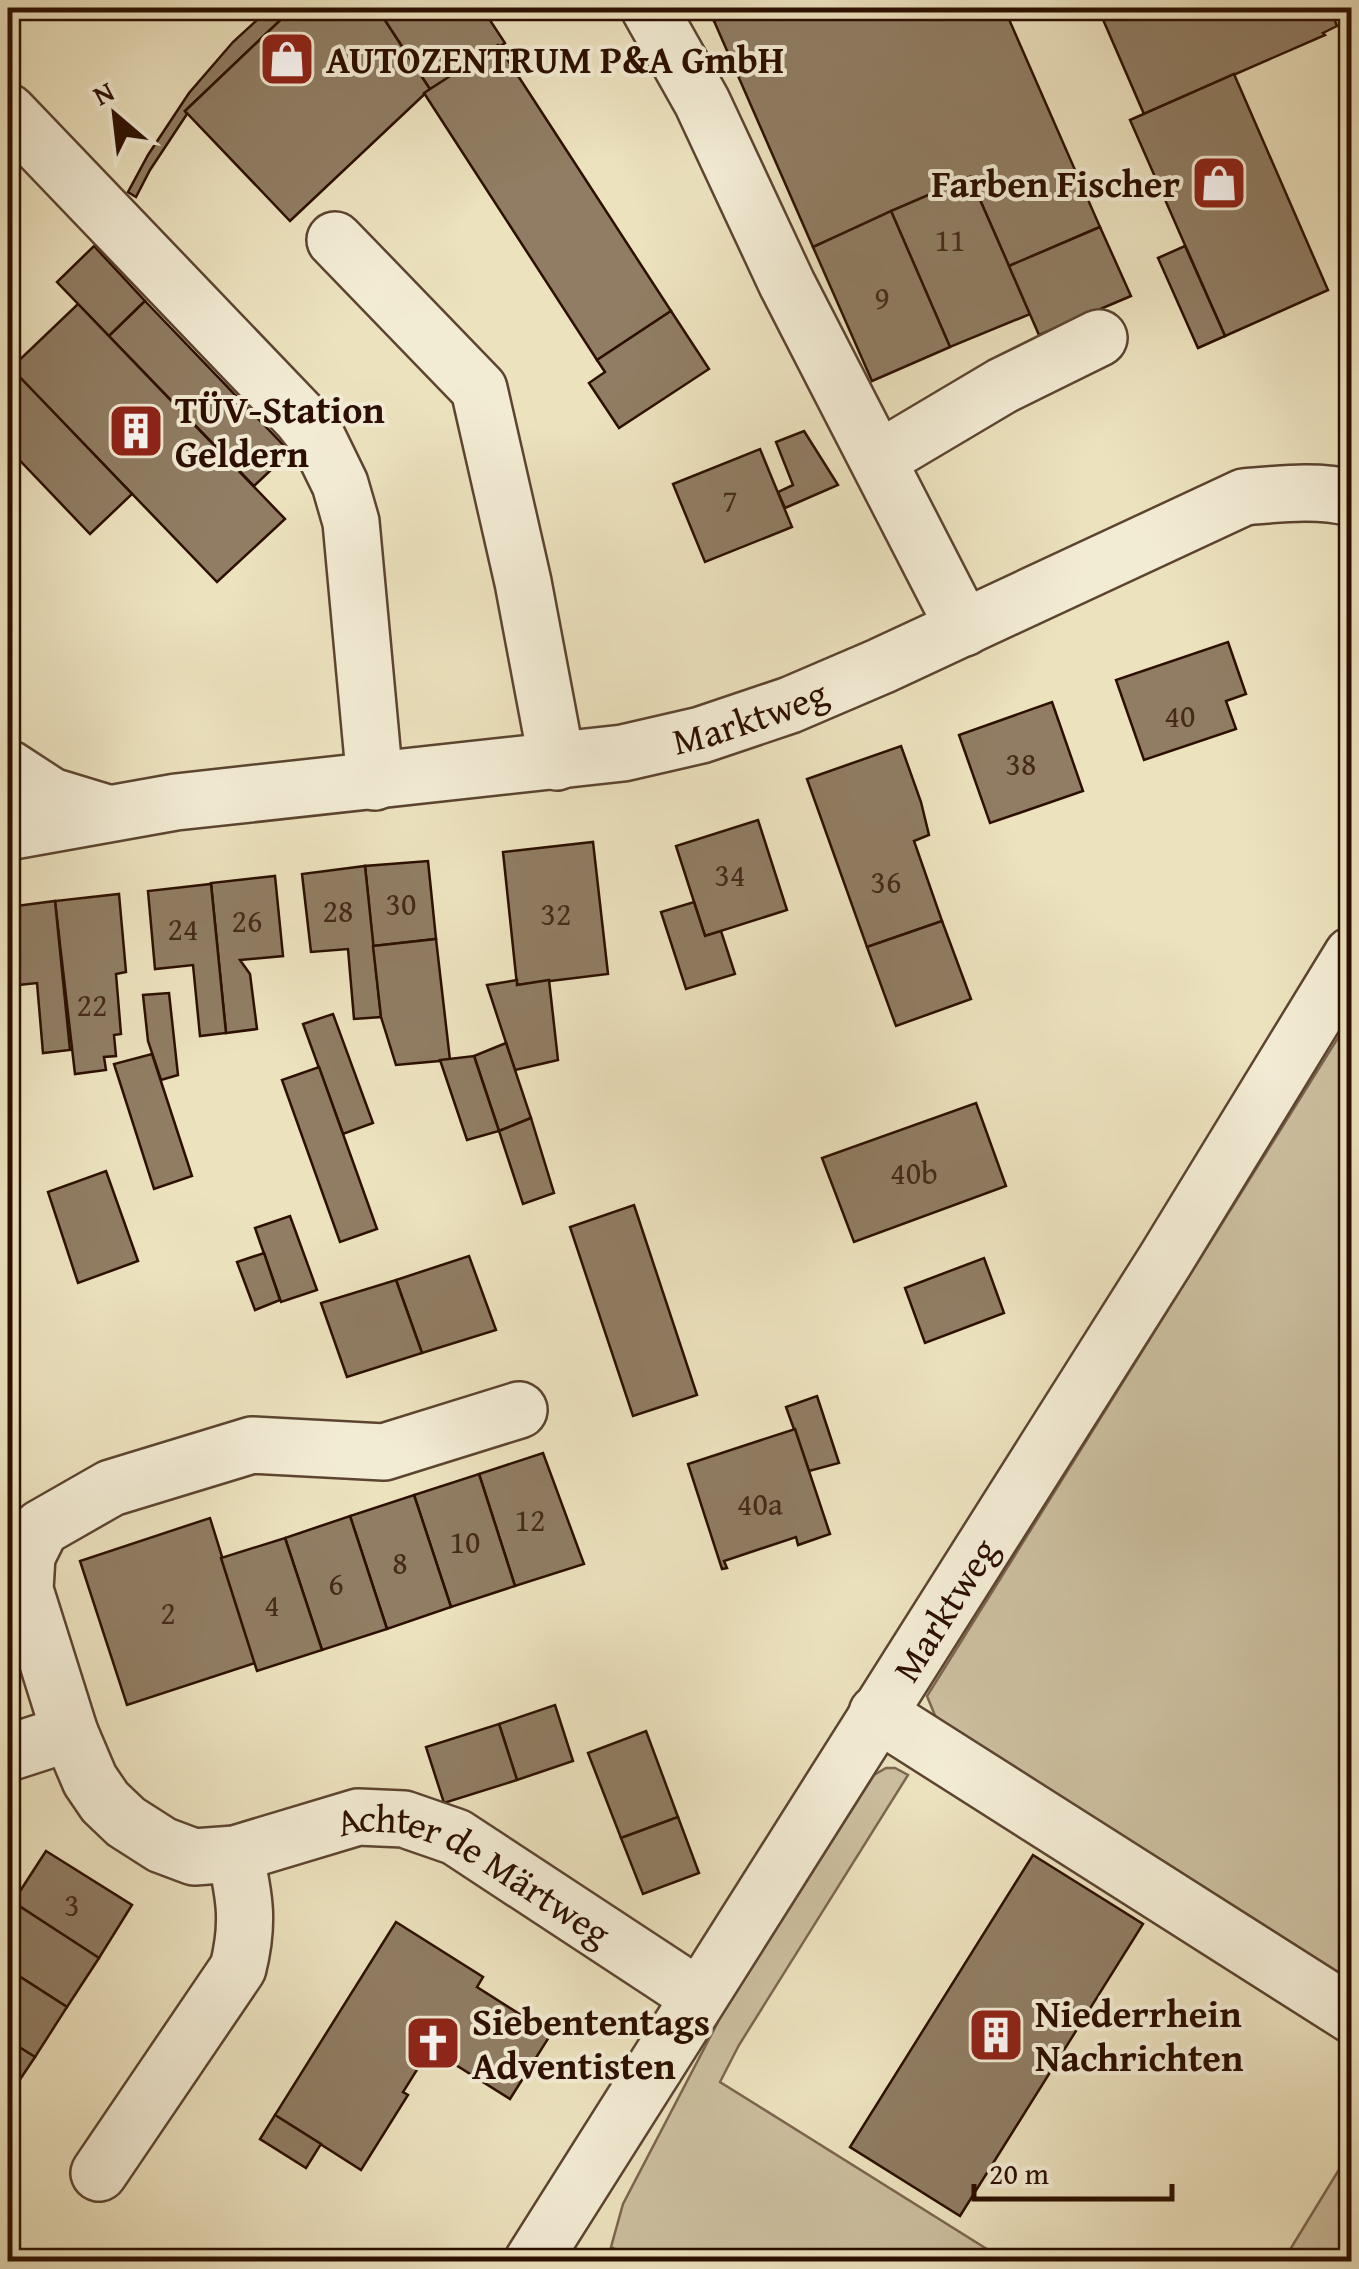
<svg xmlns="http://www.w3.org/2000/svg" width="1359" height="2269" font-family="'Gentium Book Plus',serif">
  <rect width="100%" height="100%" fill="#ece2be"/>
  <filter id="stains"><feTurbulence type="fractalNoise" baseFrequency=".002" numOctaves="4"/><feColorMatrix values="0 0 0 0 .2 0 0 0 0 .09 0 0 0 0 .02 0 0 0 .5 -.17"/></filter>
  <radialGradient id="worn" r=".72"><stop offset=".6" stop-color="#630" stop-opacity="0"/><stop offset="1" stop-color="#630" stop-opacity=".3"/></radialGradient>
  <!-- green -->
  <g fill="#cbbe9e" stroke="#7c664f" stroke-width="2.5">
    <polygon points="1351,1017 1351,1980 936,1718 927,1696"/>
    <polygon points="886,1768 895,1768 908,1775 739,2045 720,2082 1006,2261 641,2262 611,2247 623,2204 720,2018 874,1775"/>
    <polygon points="1351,2150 1351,2261 1283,2261"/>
  </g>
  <!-- building -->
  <g fill="#907d63" stroke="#2c0f00" stroke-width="2.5">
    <polygon points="270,8 293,8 185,111 187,114 150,170 136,197 128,192 148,155 189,93 233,42"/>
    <polygon points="293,8 377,8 430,89 290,221 185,111"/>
    <polygon points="377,8 482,8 505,43 430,89"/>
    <polygon points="708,8 744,8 714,21"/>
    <polygon points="744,8 1004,8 1100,227 1009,266 970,177 813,247 714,21"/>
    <polygon points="1098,8 1330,8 1337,26 1323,33 1325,35 1144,114"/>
    <polygon points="498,45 671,311 597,360 424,93"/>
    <polygon points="1234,74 1328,290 1225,336 1130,120"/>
    <polygon points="970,177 1030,314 950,347 891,211"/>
    <polygon points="891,211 950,347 872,381 813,247"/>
    <polygon points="1100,227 1131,296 1039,335 1009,266"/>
    <polygon points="94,246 145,301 109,336 57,282"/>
    <polygon points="1185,246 1225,336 1198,348 1158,258"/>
    <polygon points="145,301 290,452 254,486 109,336"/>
    <polygon points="78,304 285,519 217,582 11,368"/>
    <polygon points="671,311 709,369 619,428 589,383 605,372 597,360"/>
    <polygon points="11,368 132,494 90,534 8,448 8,372"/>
    <polygon points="804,431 838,485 785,508 778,492 793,485 776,442"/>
    <polygon points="760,449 792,527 705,562 673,484"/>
    <polygon points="1228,642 1246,694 1226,701 1236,729 1144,760 1116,680"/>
    <polygon points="1052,702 1083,791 990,823 959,735"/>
    <polygon points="901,746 921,802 929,835 914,841 942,921 867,947 807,779"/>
    <polygon points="758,820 787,910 705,936 676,846"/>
    <polygon points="593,842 608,974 517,985 503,852"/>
    <polygon points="428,861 436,939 373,946 365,866"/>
    <polygon points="365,866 381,1017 354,1019 348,949 311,952 302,874"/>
    <polygon points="275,876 283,956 240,960 250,974 257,1029 226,1033 211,883"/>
    <polygon points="211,884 226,1033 200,1036 193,965 155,969 148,891"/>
    <polygon points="119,894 126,972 116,974 121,1034 114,1035 116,1056 104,1057 106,1070 75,1074 55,901"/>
    <polygon points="55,901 70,1050 43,1053 37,983 8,986 8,907"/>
    <polygon points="694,902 705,936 721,931 735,974 686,989 661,912"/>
    <polygon points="942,921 971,999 896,1026 867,947"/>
    <polygon points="436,939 450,1060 396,1065 381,1017 373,946"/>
    <polygon points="517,980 517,985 549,980 558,1060 515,1070 487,985"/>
    <polygon points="169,993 178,1075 161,1080 148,1041 143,995"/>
    <polygon points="333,1014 373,1123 343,1134 303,1024"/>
    <polygon points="506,1043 531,1118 499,1131 474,1056"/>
    <polygon points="152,1054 192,1176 154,1189 114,1064"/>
    <polygon points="474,1056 499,1131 467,1140 440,1060"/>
    <polygon points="319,1067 377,1229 340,1242 282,1080"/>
    <polygon points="976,1103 1006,1186 854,1242 822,1158"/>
    <polygon points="531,1118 554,1193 523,1204 499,1131"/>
    <polygon points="106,1171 138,1261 78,1283 48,1192"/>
    <polygon points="634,1205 697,1395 633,1416 570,1227"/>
    <polygon points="290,1216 317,1290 281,1302 255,1228"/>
    <polygon points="264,1253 280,1300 255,1310 237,1262"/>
    <polygon points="469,1256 496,1330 422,1353 396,1280"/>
    <polygon points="984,1258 1004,1313 925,1343 905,1288"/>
    <polygon points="396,1280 422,1353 347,1377 321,1303"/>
    <polygon points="817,1396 839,1463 809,1471 786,1407"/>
    <polygon points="795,1429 830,1534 798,1545 796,1537 724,1561 727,1568 722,1569 688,1464"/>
    <polygon points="543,1453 584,1564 515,1586 479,1474"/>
    <polygon points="479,1474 515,1586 451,1607 414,1495"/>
    <polygon points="414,1495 451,1607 387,1629 350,1516"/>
    <polygon points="350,1516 387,1629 322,1650 285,1538"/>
    <polygon points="210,1518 255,1663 127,1705 80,1561"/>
    <polygon points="285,1538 322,1650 257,1671 221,1558"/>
    <polygon points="555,1705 573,1761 517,1780 499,1724"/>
    <polygon points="499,1724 517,1780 444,1803 426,1747"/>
    <polygon points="646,1731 678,1817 621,1838 588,1753"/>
    <polygon points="678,1817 699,1873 643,1894 621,1838"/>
    <polygon points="46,1851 132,1905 99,1958 13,1902"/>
    <polygon points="1033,1855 1143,1924 960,2216 850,2147"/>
    <polygon points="13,1902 99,1958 67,2007 8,1969 8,1910"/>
    <polygon points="396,1922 483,1977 477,1987 551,2034 510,2099 435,2052 428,2062 423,2060 403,2092 408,2095 361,2170 275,2115"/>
    <polygon points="8,1969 67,2007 35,2057 8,2040"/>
    <polygon points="8,2040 35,2057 17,2084 8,2077"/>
    <polygon points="8,2077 17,2084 8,2099"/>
    <polygon points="275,2115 321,2144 306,2168 260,2139"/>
  </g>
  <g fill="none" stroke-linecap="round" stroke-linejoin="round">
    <!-- minor casing -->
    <g stroke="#5c4430" stroke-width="60">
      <g id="minor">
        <polyline points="649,8 702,102 787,284 964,628"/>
        <polyline points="8,112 301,418 319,441 340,484 351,522 375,782"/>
        <polyline points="335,240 479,389 523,582 557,762"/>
        <polyline points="879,459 1002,386 1099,338"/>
        <polyline points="8,768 51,796 107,813"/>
        <path id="s1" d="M8,832L176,802L623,753L701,735L790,705L881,666L1244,497C1279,494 1317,489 1352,498"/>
        <path id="s2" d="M519,1410L384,1452L252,1445L111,1488L41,1528L27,1556L25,1590L70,1733L90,1780L105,1802L126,1822L162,1845L194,1857L235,1854L358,1817L404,1819L456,1837L698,1996"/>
        <polyline points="877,1713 1352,2015"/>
        <polyline points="8,1753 70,1733"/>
        <path d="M99,2173L238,1968C249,1924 245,1898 235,1854"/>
        <path id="s3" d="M532,2262L1166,1259L1352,955"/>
      </g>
    </g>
    <!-- minor -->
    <use href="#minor" stroke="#f3ecd5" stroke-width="55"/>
  </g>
  <!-- icons -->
  <defs>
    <g id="shop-square" transform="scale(2.875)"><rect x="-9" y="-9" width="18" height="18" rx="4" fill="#8f2418" stroke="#f3ecd5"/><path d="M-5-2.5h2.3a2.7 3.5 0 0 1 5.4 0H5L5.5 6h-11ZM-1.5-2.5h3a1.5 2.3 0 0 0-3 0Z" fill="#fff"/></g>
    <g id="building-square" transform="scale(2.875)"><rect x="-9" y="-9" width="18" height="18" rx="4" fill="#8f2418" stroke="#f3ecd5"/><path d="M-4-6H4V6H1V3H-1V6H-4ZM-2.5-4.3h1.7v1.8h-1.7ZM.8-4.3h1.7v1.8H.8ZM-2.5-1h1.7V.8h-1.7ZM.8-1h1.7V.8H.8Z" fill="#fff"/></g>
    <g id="church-square" transform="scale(2.875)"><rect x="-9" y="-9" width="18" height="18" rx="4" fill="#8f2418" stroke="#f3ecd5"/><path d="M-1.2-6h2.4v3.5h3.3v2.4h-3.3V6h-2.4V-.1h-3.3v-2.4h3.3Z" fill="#fff"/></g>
  </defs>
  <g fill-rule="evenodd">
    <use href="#shop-square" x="287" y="59"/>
    <use href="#shop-square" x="1219" y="183"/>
    <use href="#building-square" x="136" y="431"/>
    <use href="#building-square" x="996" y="2035"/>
    <use href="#church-square" x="433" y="2043"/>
  </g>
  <g text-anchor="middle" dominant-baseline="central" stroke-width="8" stroke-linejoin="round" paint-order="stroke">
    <!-- number labels -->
    <g font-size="32" fill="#452a19">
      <text x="950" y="239">11</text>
      <text x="882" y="297">9</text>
      <text x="730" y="500">7</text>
      <text x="1180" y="715">40</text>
      <text x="1021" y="763">38</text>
      <text x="730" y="874">34</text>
      <text x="886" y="881">36</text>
      <text x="401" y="903">30</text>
      <text x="338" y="910">28</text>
      <text x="556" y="913">32</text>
      <text x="247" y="920">26</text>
      <text x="183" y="928">24</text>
      <text x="92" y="1004">22</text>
      <text x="914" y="1172">40b</text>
      <text x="760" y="1503">40a</text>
      <text x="530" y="1519">12</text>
      <text x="465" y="1541">10</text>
      <text x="400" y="1562">8</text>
      <text x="336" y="1583">6</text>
      <text x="272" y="1604">4</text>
      <text x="168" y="1612">2</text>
      <text x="72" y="1904">3</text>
    </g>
    <!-- poi labels -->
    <g font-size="38" font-weight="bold" fill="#2c0f00" stroke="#f3ecd5" text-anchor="start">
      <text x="326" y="59">AUTOZENTRUM P&amp;A GmbH</text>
      <text x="1180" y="183" text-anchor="end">Farben Fischer</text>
      <text x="175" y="409">TÜV-Station<tspan x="175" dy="44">Geldern</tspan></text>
      <text x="1035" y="2013">Niederrhein<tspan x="1035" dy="44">Nachrichten</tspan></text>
      <text x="472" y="2021">Siebententags<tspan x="472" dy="44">Adventisten</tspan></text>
    </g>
    <!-- street labels -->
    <g font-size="38" fill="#2c0f00" stroke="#f3ecd5">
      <text stroke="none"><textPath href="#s1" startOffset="752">Marktweg</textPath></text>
      <text stroke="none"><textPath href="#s3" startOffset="772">Marktweg</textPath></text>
      <text stroke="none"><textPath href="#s2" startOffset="1200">Achter de Märtweg</textPath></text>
    </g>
  </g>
  <!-- margin -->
  <rect width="1359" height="2269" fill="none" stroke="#ece2be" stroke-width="40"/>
  <rect x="10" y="10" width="1339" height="2249" fill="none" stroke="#2c0f00" stroke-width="5"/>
  <rect x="20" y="20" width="1319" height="2229" fill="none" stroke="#2c0f00" stroke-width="2.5"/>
  <!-- north arrow -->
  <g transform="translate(115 115) rotate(332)" stroke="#f3ecd5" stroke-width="8" paint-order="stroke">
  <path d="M0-8L18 38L0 25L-18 38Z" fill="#2c0f00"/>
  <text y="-15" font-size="28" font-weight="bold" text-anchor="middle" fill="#2c0f00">N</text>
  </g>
  <!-- scale -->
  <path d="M974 2184v15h198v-15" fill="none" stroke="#2c0f00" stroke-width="5"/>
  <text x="989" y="2184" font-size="30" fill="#2c0f00" stroke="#f3ecd5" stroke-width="8" paint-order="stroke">20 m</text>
  <rect width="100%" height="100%" filter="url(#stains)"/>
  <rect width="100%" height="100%" fill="url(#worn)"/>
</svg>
